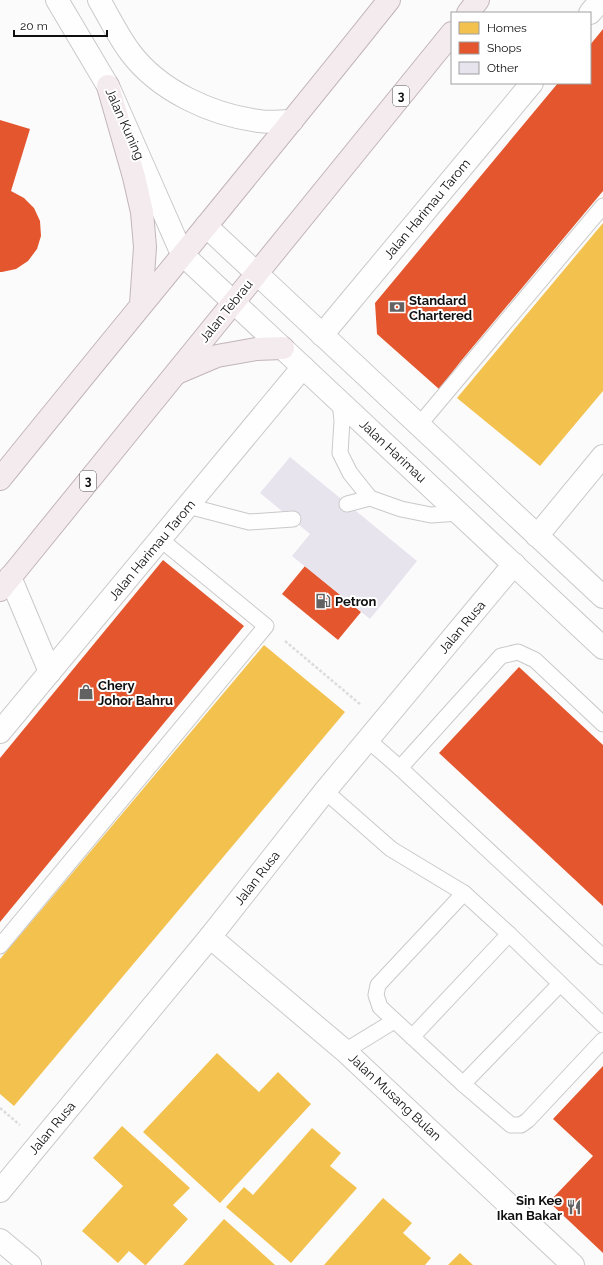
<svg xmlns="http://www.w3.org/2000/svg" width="603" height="1265" font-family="Raleway,sans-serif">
  <rect width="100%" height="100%" fill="#fcfbfc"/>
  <!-- homes -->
  <g fill="#f2c14e">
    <polygon points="603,223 603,391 540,466 457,398"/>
    <polygon points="264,645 345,712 14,1106 0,1094 0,959"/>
    <polygon points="217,1053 259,1092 278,1072 311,1104 220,1203 143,1132"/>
    <polygon points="122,1126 190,1188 173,1205 188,1219 146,1265 145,1265 129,1251 118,1263 82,1231 123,1186 93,1158"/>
    <polygon points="312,1128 341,1153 330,1166 357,1188 291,1263 226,1207 244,1187 253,1195"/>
    <polygon points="383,1198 412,1223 403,1233 431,1258 425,1265 324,1265"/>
    <polygon points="224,1219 275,1265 183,1265"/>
    <polygon points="460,1253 473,1265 448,1265"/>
  </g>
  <!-- shops -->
  <g fill="#e4572e">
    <polygon points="603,29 603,191 461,361 439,389 377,334 375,303 558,83 590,83 590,45"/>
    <polygon points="0,120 30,129 11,191 24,198 34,208 40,221 41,236 37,249 28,261 16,269 2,272 0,272"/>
    <polygon points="163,560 244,626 0,922 0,758"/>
    <polygon points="305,566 361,612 338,640 282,594"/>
    <polygon points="519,667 603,745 603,906 439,753"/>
    <polygon points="603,1066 603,1253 549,1202 593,1156 553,1119"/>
  </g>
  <!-- building -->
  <polygon fill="#e7e4ee" points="290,457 417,561 370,619 292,556 310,534 260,493"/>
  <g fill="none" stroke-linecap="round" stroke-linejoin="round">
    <!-- service casing -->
    <g stroke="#cac9ca" stroke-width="17">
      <g id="service">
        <polyline points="340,401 342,421 340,453 350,473 370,498 401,509 431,515 459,513"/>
        <polyline points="419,425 603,206"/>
        <polyline points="347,504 370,498"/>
        <polyline points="188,506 249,522 293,519"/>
        <polyline points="368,740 400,768 501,656 518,652 535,660 603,724"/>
        <polyline points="400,768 603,957"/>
        <polyline points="325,791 391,849 464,893 509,934 603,1025"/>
        <polyline points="464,893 378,985 376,995 380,1007 463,1084 511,1125 521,1125 528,1120 603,1040"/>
        <polyline points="0,946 266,626 160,539"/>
        <polyline points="412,1037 509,934"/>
        <polyline points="345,1051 394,1021"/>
        <polyline points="463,1084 560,984"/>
      </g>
    </g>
    <!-- minor casing -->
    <g stroke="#cac9ca" stroke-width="24">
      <g id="minor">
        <polyline points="590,13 601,0"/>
        <polyline points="322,335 532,83"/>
        <polyline points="537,536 603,456"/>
        <polyline points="10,577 50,672"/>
        <polyline points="0,732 303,367"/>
        <polyline points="210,937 345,1051 573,1265"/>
        <polyline points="0,1191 210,937 325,791 514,564"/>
        <polyline points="0,1240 30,1265"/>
      </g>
    </g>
    <!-- tertiary casing -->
    <g stroke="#cac9ca" stroke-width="24">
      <g id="tertiary">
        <polyline points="57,0 108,86 182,254 603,648"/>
        <path d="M99,0C109,17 118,36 130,52C159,91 212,115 259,121C270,123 281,121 292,121"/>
        <polyline points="206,226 603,597"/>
      </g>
    </g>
    <!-- trunk casing -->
    <g stroke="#c2b5b9" stroke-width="24">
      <g id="trunk">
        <polyline points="468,13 478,0"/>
        <polyline points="108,86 134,177 142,212 145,247 141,304"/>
        <polyline points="177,373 217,356 256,349 283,348"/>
        <path d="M0,479C129,319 261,161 389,0"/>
        <polyline points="0,590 452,33"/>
      </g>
    </g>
    <!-- path -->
    <g stroke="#dddcdd" stroke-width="2.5" stroke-dasharray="3 2" stroke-linecap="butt">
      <polyline points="285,641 361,705"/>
      <polyline points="0,1108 20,1125"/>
    </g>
    <!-- service -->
    <use href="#service" stroke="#fffeff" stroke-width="15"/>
    <!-- minor -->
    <use href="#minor" stroke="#fffeff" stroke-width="22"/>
    <!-- tertiary -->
    <use href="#tertiary" stroke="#fffeff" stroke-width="22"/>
    <!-- trunk -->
    <use href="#trunk" stroke="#f4ebee" stroke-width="22"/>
  </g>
  <!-- icons -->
  <defs>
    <g id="bank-bare" transform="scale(1.2)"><path d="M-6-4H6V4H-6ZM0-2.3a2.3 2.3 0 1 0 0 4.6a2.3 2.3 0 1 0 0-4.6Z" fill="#636263" stroke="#fff" stroke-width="2.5" paint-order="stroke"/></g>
    <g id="fuel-bare" transform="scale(1.2)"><path d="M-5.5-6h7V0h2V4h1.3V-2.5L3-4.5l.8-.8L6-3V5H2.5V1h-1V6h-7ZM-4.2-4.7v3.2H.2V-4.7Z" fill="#636263" stroke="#fff" stroke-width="2.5" paint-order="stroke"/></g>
    <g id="shop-bare" transform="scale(1.2)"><path d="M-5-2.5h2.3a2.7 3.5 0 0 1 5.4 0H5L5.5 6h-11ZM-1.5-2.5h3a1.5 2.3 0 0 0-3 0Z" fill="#636263" stroke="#fff" stroke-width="2.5" paint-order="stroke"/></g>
    <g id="restaurant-bare" transform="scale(1.2)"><path d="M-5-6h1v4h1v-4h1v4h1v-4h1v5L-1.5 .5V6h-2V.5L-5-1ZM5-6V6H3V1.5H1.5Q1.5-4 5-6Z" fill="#636263" stroke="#fff" stroke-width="2.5" paint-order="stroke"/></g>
  </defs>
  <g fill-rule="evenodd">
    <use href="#bank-bare" x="397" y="307"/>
    <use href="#fuel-bare" x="323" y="601"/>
    <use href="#shop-bare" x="86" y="692"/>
    <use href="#restaurant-bare" x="574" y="1207"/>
  </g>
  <g text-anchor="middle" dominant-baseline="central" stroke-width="4" stroke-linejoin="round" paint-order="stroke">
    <!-- shield labels -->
    <g fill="#fff" stroke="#585758" stroke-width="1">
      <rect x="393" y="86" width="16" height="20" rx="3"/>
      <rect x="80" y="471" width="16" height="20" rx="3"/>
    </g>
    <g font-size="12" font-weight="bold" fill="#100f10">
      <text x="401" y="96">3</text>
      <text x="88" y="481">3</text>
    </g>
    <!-- street labels -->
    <g font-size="13" fill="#100f10" stroke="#fff">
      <text transform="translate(125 124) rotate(66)">Jalan Kuning</text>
      <text transform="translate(427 209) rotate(-50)">Jalan Harimau Tarom</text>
      <text transform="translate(226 311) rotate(-51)">Jalan Tebrau</text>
      <text transform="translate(393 451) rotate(43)">Jalan Harimau</text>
      <text transform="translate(152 550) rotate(-50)">Jalan Harimau Tarom</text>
      <text transform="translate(462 627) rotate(-50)">Jalan Rusa</text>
      <text transform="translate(257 878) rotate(-52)">Jalan Rusa</text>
      <text transform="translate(395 1097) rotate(43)">Jalan Musang Bulan</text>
      <text transform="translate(52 1128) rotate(-50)">Jalan Rusa</text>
    </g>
    <!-- poi labels -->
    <g font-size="13" font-weight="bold" fill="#100f10" stroke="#fff" text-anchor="start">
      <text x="409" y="300">Standard<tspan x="409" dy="15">Chartered</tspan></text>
      <text x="335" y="601">Petron</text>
      <text x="98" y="685">Chery<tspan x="98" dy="15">Johor Bahru</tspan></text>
      <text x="562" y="1200" text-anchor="end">Sin Kee<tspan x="562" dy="15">Ikan Bakar</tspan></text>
    </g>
  </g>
  <!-- legend -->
  <rect x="451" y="12" width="140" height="72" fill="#ffffff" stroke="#9f9f9f"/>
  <rect x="459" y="22" width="20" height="12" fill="#f2c14e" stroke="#9f9f9f"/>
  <text x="487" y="32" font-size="12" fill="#100f10">Homes</text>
  <rect x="459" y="42" width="20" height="12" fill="#e4572e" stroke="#9f9f9f"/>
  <text x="487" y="52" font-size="12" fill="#100f10">Shops</text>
  <rect x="459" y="62" width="20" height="12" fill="#e7e4ee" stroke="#9f9f9f"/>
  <text x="487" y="72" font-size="12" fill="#100f10">Other</text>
  <!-- scale -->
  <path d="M14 30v6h93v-6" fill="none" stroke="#100f10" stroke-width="2"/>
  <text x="20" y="30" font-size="12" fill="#100f10" stroke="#ffffff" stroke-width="3" paint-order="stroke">20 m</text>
</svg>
